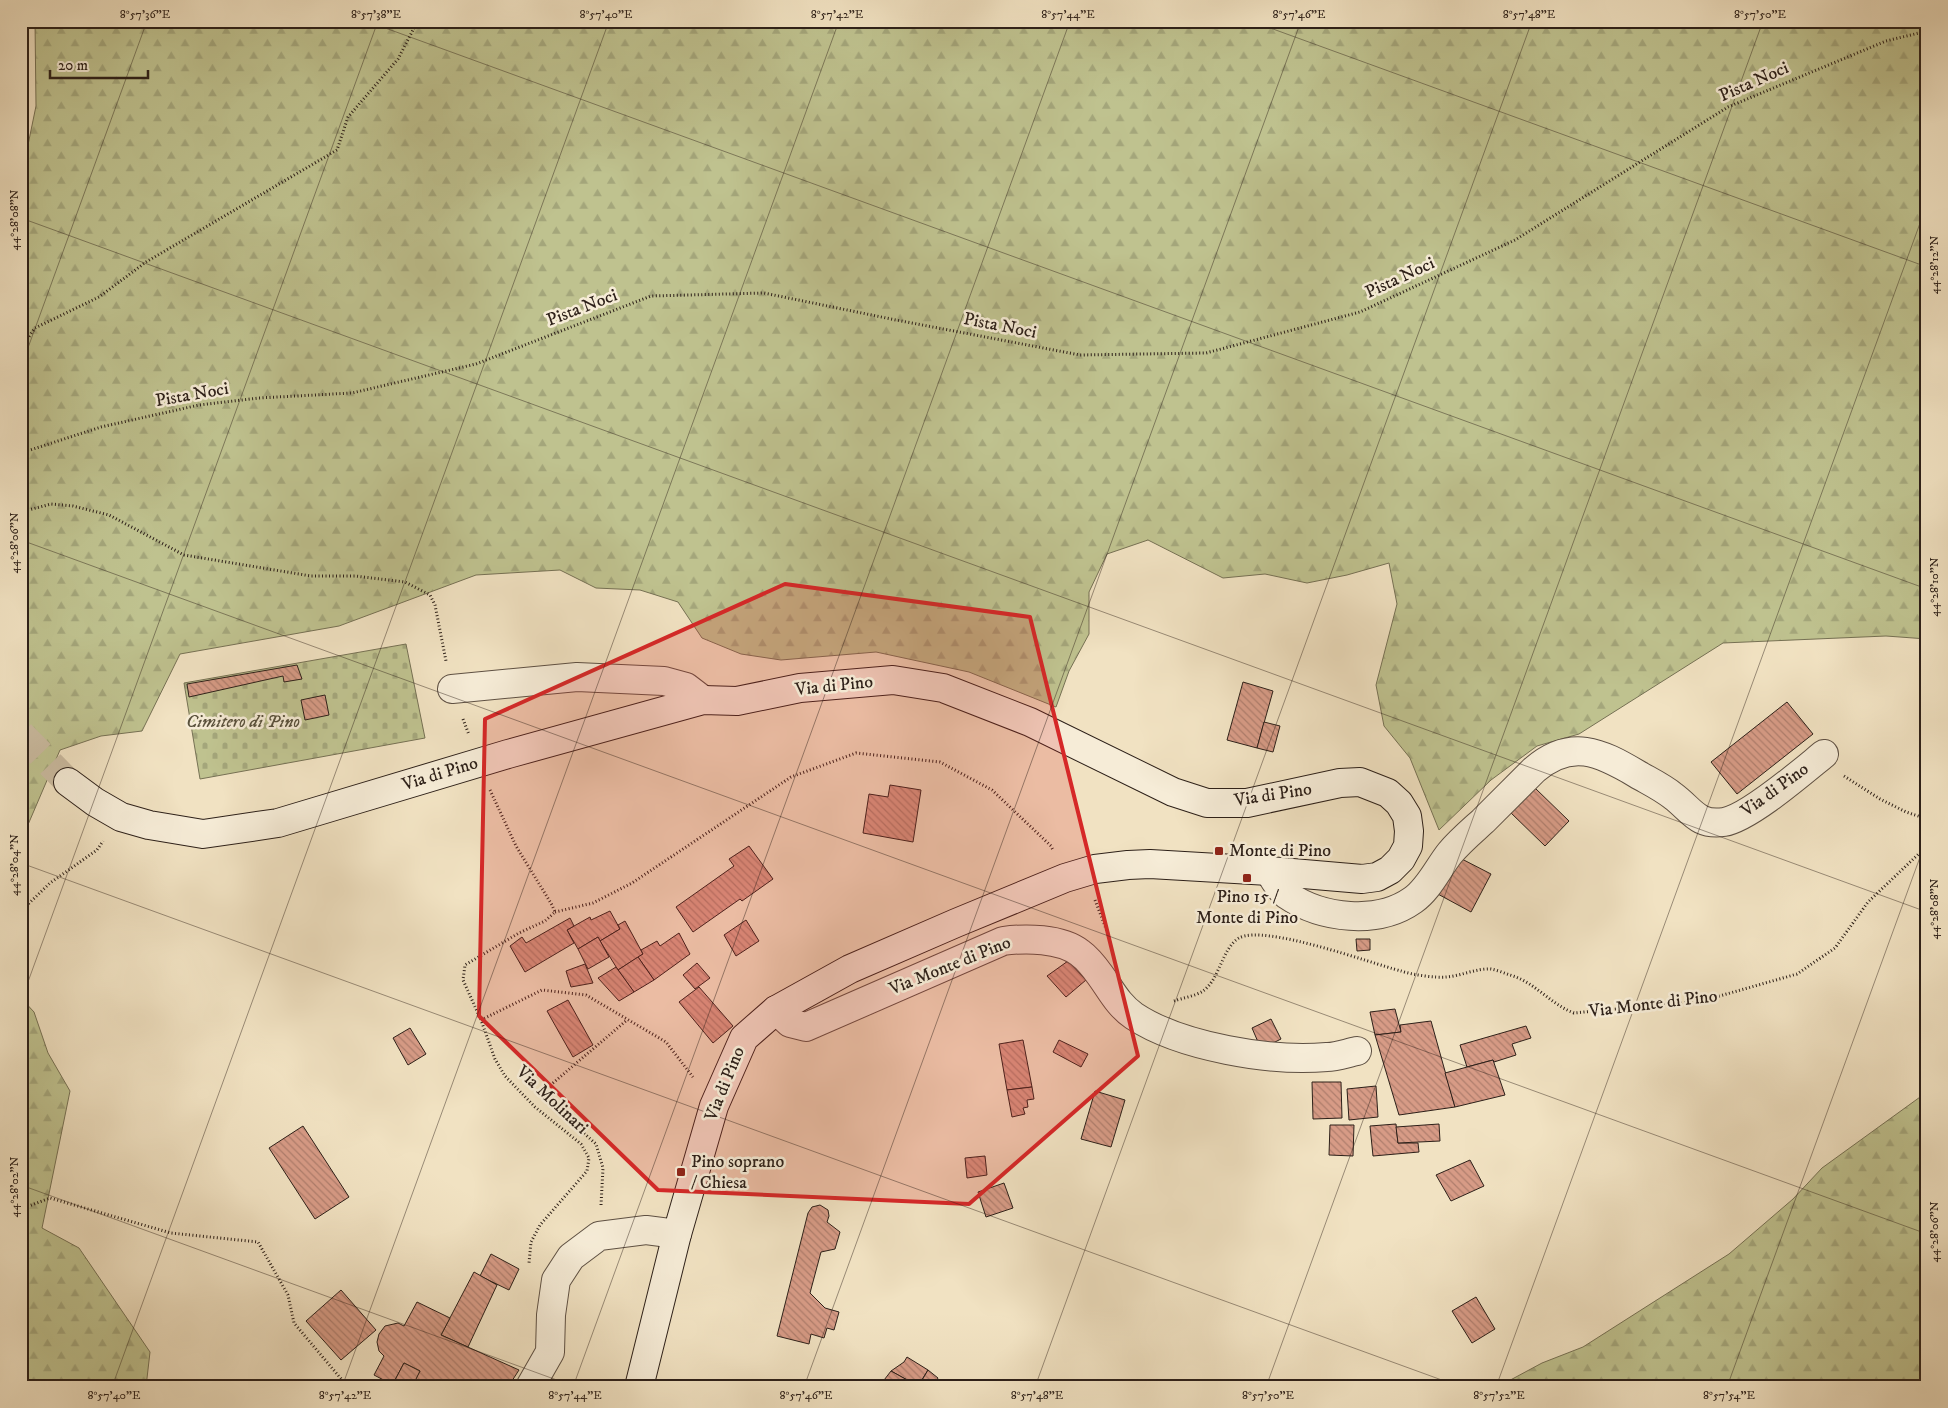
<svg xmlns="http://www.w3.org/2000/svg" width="1948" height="1408" font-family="'IM FELL DW Pica',serif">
  <defs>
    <pattern id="forest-firs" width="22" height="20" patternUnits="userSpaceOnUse" patternTransform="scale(1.25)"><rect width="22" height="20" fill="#bfc28f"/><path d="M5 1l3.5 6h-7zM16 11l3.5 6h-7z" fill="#a4a67b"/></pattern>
    <pattern id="cemetery-stones" width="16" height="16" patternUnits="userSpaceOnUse" patternTransform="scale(1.25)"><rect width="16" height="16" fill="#bfc28f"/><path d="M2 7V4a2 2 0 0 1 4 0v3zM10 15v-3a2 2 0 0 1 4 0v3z" fill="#a4a67b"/></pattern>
    <pattern id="building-back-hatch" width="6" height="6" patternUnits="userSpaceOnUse" patternTransform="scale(1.25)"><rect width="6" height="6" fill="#d79b86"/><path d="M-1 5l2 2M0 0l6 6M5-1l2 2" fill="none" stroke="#af7e6d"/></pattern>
  </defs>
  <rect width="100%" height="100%" fill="#f1e2c2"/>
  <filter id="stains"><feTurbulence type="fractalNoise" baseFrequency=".004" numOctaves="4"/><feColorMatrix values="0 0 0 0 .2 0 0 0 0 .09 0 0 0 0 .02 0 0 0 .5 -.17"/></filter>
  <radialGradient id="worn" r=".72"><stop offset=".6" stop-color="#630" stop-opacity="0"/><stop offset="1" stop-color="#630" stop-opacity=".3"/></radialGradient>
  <!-- forest -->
  <g fill="url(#forest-firs)" stroke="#767154">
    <polygon points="35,21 1927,21 1927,639 1886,636 1723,643 1579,734 1537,746 1491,780 1439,830 1410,758 1384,726 1376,685 1397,604 1389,563 1347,575 1307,583 1265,574 1223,578 1148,540 1107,554 1089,592 1089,634 1069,671 1056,707 969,672 876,652 781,660 741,654 702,638 678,602 640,590 596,588 560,570 476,575 339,626 180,654 142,731 101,736 60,750 21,841 21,179 36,106"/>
    <polygon points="21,998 34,1012 48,1053 70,1091 42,1228 79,1248 150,1352 146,1387 21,1387"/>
    <polygon points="1927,1092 1927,1387 1505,1387 1503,1384 1542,1363 1583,1347 1729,1254 1793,1199 1822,1168"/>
  </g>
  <!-- cemetery -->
  <polygon fill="url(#cemetery-stones)" stroke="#767154" points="406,644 425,738 200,779 184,683"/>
  <!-- building -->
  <g fill="url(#building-back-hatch)" stroke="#2d2019">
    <polygon points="297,665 302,679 284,682 283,676 189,697 187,684"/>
    <polygon points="1243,682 1273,691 1257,748 1227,740"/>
    <polygon points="325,695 329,715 305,720 301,700"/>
    <polygon points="1787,702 1813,734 1737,794 1711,762"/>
    <polygon points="1264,722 1280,726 1273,752 1257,748"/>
    <polygon points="890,785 921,790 913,842 863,833 869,794 888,797"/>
    <polygon points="1535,788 1569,821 1545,846 1510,812"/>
    <polygon points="749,846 773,879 742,901 740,899 693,932 676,907 734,866 729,859"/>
    <polygon points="1456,856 1491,874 1471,912 1436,893"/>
    <polygon points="610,911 620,929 600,941 598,937 578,949 567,930 590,917 591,920"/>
    <polygon points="570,918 574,926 567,930 574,943 525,972 510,946 522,937 526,943"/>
    <polygon points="746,920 759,941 736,956 724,935"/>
    <polygon points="625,921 643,954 618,970 600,941 620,929 618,925"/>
    <polygon points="679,933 690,954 654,980 638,957 643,954 641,950 657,941 660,946"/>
    <polygon points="598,937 609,957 588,969 578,949"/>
    <polygon points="1356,939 1370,939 1370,950 1357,951"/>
    <polygon points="638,957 654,980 634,992 618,970"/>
    <polygon points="1068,961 1086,980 1066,997 1047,976"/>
    <polygon points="697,963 710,978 695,989 683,975"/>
    <polygon points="585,964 593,983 571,987 566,971"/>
    <polygon points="616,967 634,992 619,1001 598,978"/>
    <polygon points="699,987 733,1026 713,1043 679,1002"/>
    <polygon points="568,1000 593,1045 573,1057 547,1011"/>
    <polygon points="1395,1009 1401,1032 1375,1035 1370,1012"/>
    <polygon points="1271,1019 1281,1039 1261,1049 1252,1028"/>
    <polygon points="1431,1021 1455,1107 1399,1115 1375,1035 1401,1032 1400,1025"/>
    <polygon points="1526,1026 1531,1038 1512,1044 1516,1055 1494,1062 1493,1060 1467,1067 1460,1045"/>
    <polygon points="410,1028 426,1054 408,1065 393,1038"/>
    <polygon points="1023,1040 1032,1087 1007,1090 999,1044"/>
    <polygon points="1059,1040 1088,1054 1081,1067 1053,1052"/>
    <polygon points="1493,1060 1505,1095 1455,1107 1445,1073"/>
    <polygon points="1312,1082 1341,1082 1342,1118 1313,1119"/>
    <polygon points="1376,1086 1378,1117 1349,1120 1347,1089"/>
    <polygon points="1032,1087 1034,1099 1027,1100 1028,1107 1023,1108 1025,1114 1012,1117 1007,1090"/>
    <polygon points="1095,1091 1125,1100 1111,1147 1081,1139"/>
    <polygon points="1396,1124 1398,1143 1418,1143 1419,1152 1373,1156 1370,1126"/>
    <polygon points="1439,1124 1440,1141 1398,1143 1396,1127"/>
    <polygon points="1330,1125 1354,1125 1353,1156 1329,1155"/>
    <polygon points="303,1126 349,1197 315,1219 269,1148"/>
    <polygon points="985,1156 987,1175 967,1178 965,1158"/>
    <polygon points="1470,1160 1484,1186 1451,1201 1436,1175"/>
    <polygon points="1004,1183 1013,1208 986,1217 978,1192"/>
    <polygon points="820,1205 828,1210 829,1216 827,1222 840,1232 835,1249 821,1252 810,1293 825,1308 839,1312 834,1330 827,1328 824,1338 811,1334 809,1344 777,1336 808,1213 812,1207"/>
    <polygon points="491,1254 519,1269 509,1290 480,1276"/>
    <polygon points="474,1272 497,1285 468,1347 441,1335"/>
    <polygon points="341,1290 376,1330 341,1360 306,1321"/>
    <polygon points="1476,1297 1495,1329 1472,1343 1452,1311"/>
    <polygon points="417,1302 450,1318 441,1335 519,1370 508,1387 428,1387 415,1380 420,1371 404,1363 395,1380 397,1381 395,1386 374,1375 384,1356 379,1351 377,1342 379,1334 385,1326 398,1323 404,1326"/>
    <polygon points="907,1357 928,1370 918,1386 891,1371 904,1362"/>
    <polygon points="404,1363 420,1371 412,1387 395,1380"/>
    <polygon points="928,1370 938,1378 933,1387 918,1387"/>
    <polygon points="891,1371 918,1386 918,1387 886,1387 881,1384"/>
  </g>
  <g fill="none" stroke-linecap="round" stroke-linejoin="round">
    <!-- secondary-tunnel -->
    <polyline stroke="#cabba0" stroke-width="28" stroke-dasharray="28 14" stroke-linecap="butt" points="21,734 68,782"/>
    <!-- street casing -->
    <g stroke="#5e5043" stroke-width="30">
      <g id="street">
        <polyline points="452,689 577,677 664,681 686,687 703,700"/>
        <path d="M1269,871C1274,879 1279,889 1287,895C1322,919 1378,925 1413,900C1429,889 1438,868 1450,853C1460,841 1472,831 1483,821C1500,804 1517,787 1534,770C1571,738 1600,752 1637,774C1649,781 1662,787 1673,796C1692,810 1697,826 1724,822C1749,818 1803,771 1824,754"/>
        <path d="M776,1010L790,1023L806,1027L1003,941C1025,938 1061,938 1080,953C1087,958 1095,968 1100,975C1111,990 1118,1005 1134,1016C1181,1047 1271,1062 1327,1057C1337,1057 1347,1053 1357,1051"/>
        <polyline points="530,1387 550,1352 551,1315 556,1280 571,1257 599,1236 646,1230 677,1234"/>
      </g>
    </g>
    <!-- secondary casing -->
    <g stroke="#2d2019" stroke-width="30">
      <polyline id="secondary" points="68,782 95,802 121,817 149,825 203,834 278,823 508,754 703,700 737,701 800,688 893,680 943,688 1030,722 1173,792 1207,803 1247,803 1340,783 1360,782 1388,793 1399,803 1407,816 1409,831 1408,846 1401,859 1390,870 1377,877 1362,879 1269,871 1150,864 1128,865 1095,869 1065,878 956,923 850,969 776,1010 744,1038 714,1106 677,1234 639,1387"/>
    </g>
    <!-- path -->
    <g stroke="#2d2019" stroke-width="3" stroke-dasharray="1 2.5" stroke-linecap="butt">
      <polyline points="21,348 35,328 99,297 146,262 337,150 348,117 398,59 414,28 437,21"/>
      <polyline points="21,453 101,427 199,405 259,398 352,393 476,364 651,296 764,293 896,320 1080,355 1206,353 1360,312 1515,240 1728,107 1886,41 1927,31"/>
      <polyline points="21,512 51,504 73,506 109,515 184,555 311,576 355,576 405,582 430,595 435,605 446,661"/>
      <polyline points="463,719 469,735"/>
      <polyline points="1844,776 1880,799 1906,812 1927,819"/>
      <polyline points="490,790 516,846 552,905 555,912 545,921 519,933 465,965 463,980 481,1020 495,1059 505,1076 535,1107 581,1144 589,1158 587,1171 540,1225 531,1242 529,1263"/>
      <polyline points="1095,900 1108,934"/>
      <polyline points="21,911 50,883 97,850 103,841"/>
      <polyline points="555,912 593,903 632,883 791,777 856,753 940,762 992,790 1051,846 1053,850"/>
      <path d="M1174,1001C1182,998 1196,996 1203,991C1220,979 1222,948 1239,938C1265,924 1370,963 1401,971C1413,975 1435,978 1446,977C1461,976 1477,968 1491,969C1497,970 1504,973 1510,975C1535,982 1550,1004 1574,1013L1702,1001L1797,974L1835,948L1868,902L1927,846"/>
      <polyline points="481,1020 542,990 586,995 666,1042 693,1077"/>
      <polyline points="601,1205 603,1168 596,1144 540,1094 627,1020"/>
      <polyline points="21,1209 50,1198 171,1233 258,1242 288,1295 294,1323 348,1387"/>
    </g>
    <!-- street -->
    <use href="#street" stroke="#f6ecd7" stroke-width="28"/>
    <!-- secondary -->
    <use href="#secondary" stroke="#f6ecd7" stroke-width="28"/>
  </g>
  <!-- marked area -->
  <path fill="#d62828" fill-opacity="0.2" stroke="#d62828" stroke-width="4" stroke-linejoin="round" d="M785,584L1030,617L1138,1056L969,1204L658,1190L479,1016L485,719Z"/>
  <!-- ticks -->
  <path fill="none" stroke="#2d2019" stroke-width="1" stroke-opacity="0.45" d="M366,21L1927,589M1251,21L1927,267M21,218L1927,912M21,367L147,21M21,540L1927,1234M21,863L1461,1387M21,1001L378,21M21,1185L576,1387M112,1387L609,21M342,1387L839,21M573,1387L1070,21M804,1387L1301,21M1035,1387L1532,21M1266,1387L1763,21M1496,1387L1927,204M1727,1387L1927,838"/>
  <!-- markers -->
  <g fill="#8f2418" stroke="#f6ecd7" stroke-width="2">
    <rect x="1214" y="846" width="10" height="10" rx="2.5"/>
    <rect x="1242" y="873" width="10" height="10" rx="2.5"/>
    <rect x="676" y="1167" width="10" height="10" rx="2.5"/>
  </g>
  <g text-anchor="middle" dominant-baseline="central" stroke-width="5" stroke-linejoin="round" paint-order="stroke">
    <!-- street labels -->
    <g font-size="18" fill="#2d2019" stroke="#f6ecd7">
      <text transform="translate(1754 82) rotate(-24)">Pista Noci</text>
      <text transform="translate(1400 278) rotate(-25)">Pista Noci</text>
      <text transform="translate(582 308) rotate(-21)">Pista Noci</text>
      <text transform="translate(1000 326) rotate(11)">Pista Noci</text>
      <text transform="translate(192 395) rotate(-10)">Pista Noci</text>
      <text transform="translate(834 686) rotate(-6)">Via di Pino</text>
      <text transform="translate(440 774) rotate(-17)">Via di Pino</text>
      <text transform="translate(1775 790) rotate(-36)">Via di Pino</text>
      <text transform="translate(1273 795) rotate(-9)">Via di Pino</text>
      <text transform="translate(950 966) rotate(-22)">Via Monte di Pino</text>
      <text transform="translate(1653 1004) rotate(-7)">Via Monte di Pino</text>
      <text transform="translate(725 1084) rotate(-68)">Via di Pino</text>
      <text transform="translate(552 1100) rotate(43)">Via Molinari</text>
    </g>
    <!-- park labels -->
    <g font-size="18" font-style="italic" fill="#59513c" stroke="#f6ecd7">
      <text x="243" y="722">Cimitero di Pino</text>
    </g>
    <!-- poi labels -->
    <g font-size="18" fill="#2d2019" stroke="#f6ecd7" text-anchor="start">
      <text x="1229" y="851">Monte di Pino</text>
      <text x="1247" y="897" text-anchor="middle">Pino 15 /<tspan x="1247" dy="21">Monte di Pino</tspan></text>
      <text x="691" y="1162">Pino soprano<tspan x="691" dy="21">/ Chiesa</tspan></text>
    </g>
  </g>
  <!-- margin -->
  <rect width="1948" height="1408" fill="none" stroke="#f1e2c2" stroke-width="55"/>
  <!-- scale -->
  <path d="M50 70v8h98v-8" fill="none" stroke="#2d2019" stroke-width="2.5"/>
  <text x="58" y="70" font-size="15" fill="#2d2019" stroke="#f6ecd7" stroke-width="4" paint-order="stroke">20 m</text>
  <rect x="28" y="28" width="1892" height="1352" fill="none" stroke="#2d2019" stroke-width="2"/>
  <g font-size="12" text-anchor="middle" fill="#2d2019">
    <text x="145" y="18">8°57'36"E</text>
    <text x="376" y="18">8°57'38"E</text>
    <text x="606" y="18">8°57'40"E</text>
    <text x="837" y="18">8°57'42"E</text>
    <text x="1068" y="18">8°57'44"E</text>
    <text x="1299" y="18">8°57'46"E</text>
    <text x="1529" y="18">8°57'48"E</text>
    <text x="1760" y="18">8°57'50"E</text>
    <text transform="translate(14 220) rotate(-90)" y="4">44°28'08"N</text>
    <text transform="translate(1934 265) rotate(-90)" y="4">44°28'12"N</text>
    <text transform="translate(14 543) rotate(-90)" y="4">44°28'06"N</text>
    <text transform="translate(1934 587) rotate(-90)" y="4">44°28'10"N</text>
    <text transform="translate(14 865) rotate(-90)" y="4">44°28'04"N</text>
    <text transform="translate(1934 909) rotate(-90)" y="4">44°28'08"N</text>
    <text transform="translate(14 1187) rotate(-90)" y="4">44°28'02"N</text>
    <text transform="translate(1934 1232) rotate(-90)" y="4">44°28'06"N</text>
    <text x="114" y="1399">8°57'40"E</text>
    <text x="345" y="1399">8°57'42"E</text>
    <text x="575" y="1399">8°57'44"E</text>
    <text x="806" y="1399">8°57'46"E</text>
    <text x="1037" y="1399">8°57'48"E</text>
    <text x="1268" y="1399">8°57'50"E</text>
    <text x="1499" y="1399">8°57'52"E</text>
    <text x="1729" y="1399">8°57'54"E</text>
  </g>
  <rect width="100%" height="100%" filter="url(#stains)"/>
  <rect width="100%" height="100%" fill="url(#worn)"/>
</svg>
